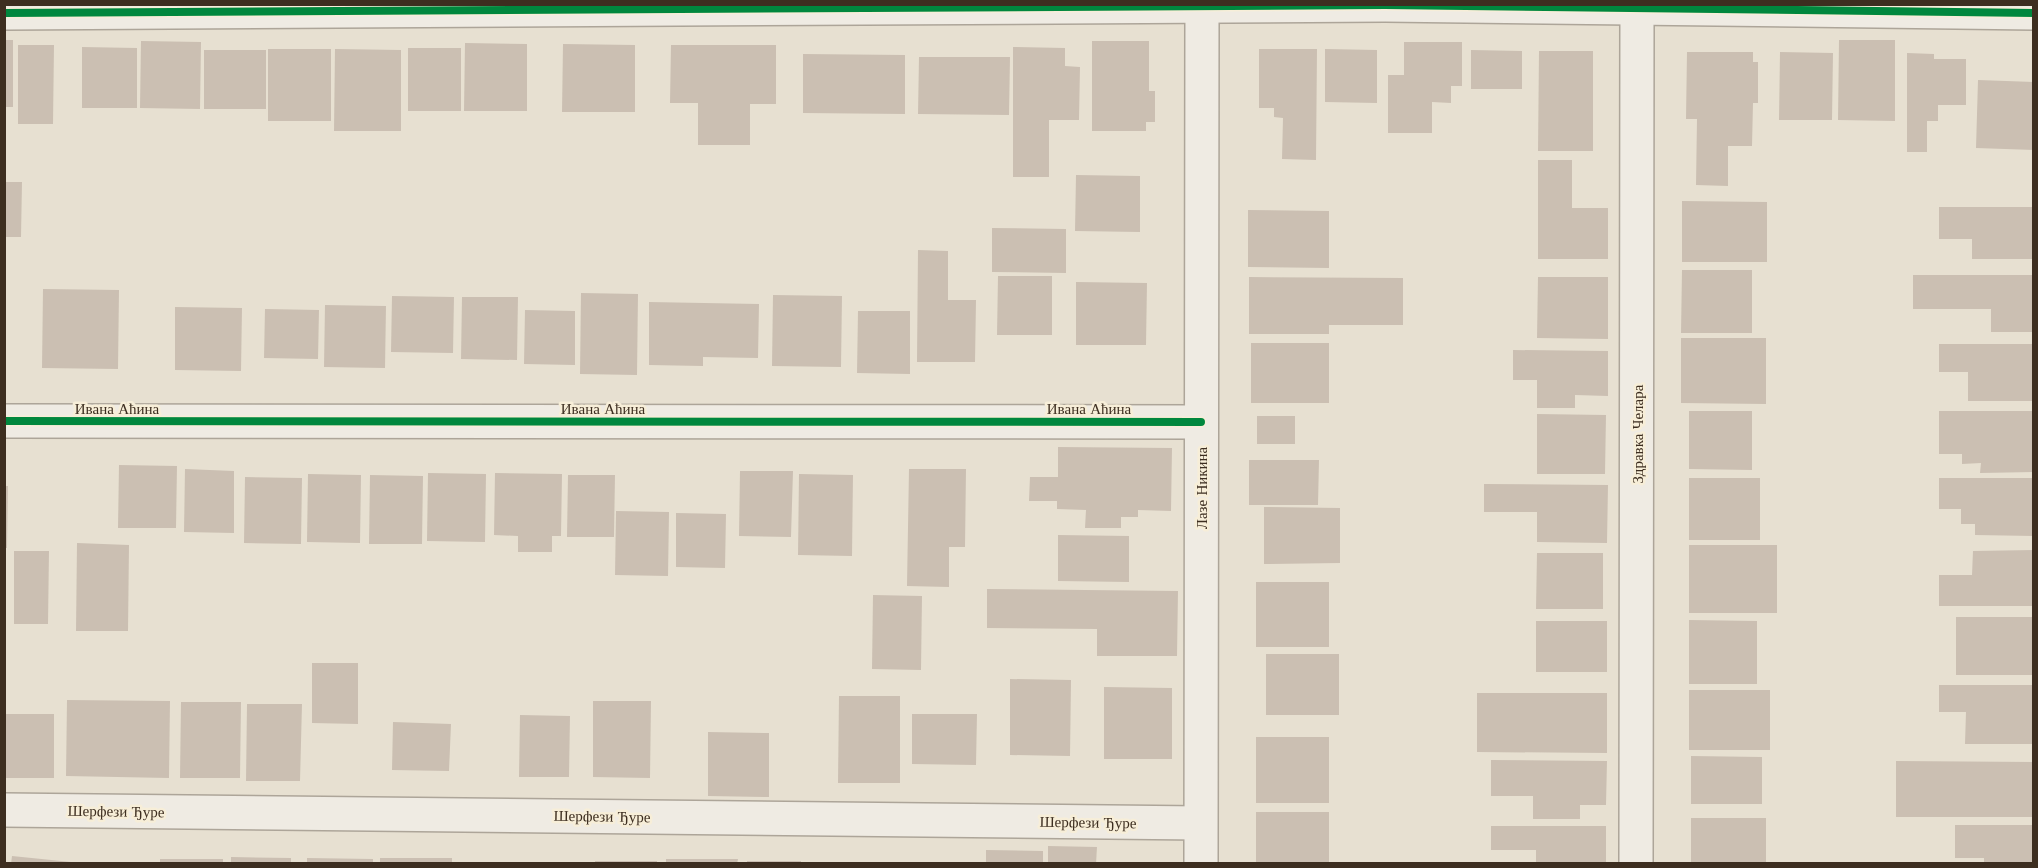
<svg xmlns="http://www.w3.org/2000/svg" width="2038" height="868" font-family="'Libre Baskerville',serif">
  <rect width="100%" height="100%" fill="#e7e0d1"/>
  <!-- building -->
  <g fill="#cbbfb2">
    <rect x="4" y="40" width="9" height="67"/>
    <polygon points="1839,40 1895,40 1895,121 1838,120"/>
    <polygon points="141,41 201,42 200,109 140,108"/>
    <polygon points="1092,41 1149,41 1149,91 1155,91 1155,122 1146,122 1146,131 1092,131"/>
    <polygon points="1404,42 1462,42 1462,86 1451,86 1451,103 1432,102 1432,133 1388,133 1388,75 1404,75"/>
    <polygon points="465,43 527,44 527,111 464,111"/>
    <polygon points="563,44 635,45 635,112 562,112"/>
    <polygon points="18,45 54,45 53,124 18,124"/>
    <polygon points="671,45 776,45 776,104 750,104 750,145 698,145 698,103 670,103"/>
    <polygon points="82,47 137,48 137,108 82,108"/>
    <polygon points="1013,47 1065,48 1065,66 1080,67 1079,120 1049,120 1049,177 1013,177"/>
    <rect x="408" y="48" width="53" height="63"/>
    <rect x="268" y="49" width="63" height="72"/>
    <polygon points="335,49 401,50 401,131 334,131"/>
    <polygon points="1259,49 1317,49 1316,160 1282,159 1283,118 1274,117 1274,108 1259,108"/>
    <polygon points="1325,49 1377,50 1377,103 1325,102"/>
    <rect x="204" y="50" width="62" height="59"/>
    <polygon points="1471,50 1522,51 1522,89 1471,89"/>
    <polygon points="1539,51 1593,51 1593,151 1538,151"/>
    <polygon points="1687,52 1753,52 1753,62 1758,62 1758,103 1753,103 1752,146 1728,146 1728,186 1696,185 1697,119 1686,119"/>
    <polygon points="1780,52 1833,53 1832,120 1779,120"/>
    <polygon points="1907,53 1934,54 1934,59 1966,59 1966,105 1938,105 1938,121 1927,121 1927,152 1907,152"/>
    <polygon points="803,54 905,55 905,114 803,113"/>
    <polygon points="919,57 1010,57 1009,115 918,114"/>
    <polygon points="1978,80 2034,82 2034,150 1976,148"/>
    <polygon points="1538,160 1572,160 1572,208 1608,208 1608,259 1538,259"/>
    <polygon points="1076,175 1140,176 1140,232 1075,231"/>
    <polygon points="4,182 22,182 21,237 4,237"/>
    <polygon points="1682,201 1767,202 1767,262 1682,262"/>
    <polygon points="1939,207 2034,207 2034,259 1972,259 1972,239 1939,239"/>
    <polygon points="1248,210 1329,211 1329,268 1248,267"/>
    <polygon points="992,228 1066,229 1066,273 992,272"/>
    <polygon points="918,250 948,251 948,300 976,300 975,362 917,362"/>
    <polygon points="1682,270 1752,270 1752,333 1681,333"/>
    <polygon points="1913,275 2034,275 2034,332 1991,332 1991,309 1913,309"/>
    <polygon points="998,276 1052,276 1052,335 997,335"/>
    <polygon points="1249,277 1403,278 1403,325 1329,325 1329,334 1249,334"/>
    <polygon points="1538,277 1608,277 1608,339 1537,338"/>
    <polygon points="1076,282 1147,283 1146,345 1076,345"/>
    <polygon points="43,289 119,290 118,369 42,368"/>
    <polygon points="581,293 638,294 637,375 580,374"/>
    <polygon points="773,295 842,296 841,367 772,366"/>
    <polygon points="392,296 454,297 453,353 391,352"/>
    <polygon points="462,297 518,297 517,360 461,359"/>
    <polygon points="649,302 759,304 758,358 703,357 703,366 649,365"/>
    <polygon points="325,305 386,306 385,368 324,367"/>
    <polygon points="175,307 242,308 241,371 175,370"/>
    <polygon points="265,309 319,310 318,359 264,358"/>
    <polygon points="525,310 575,311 575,365 524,364"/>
    <polygon points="858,311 910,311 910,374 857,373"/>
    <polygon points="1681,338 1766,338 1766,404 1681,403"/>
    <rect x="1251" y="343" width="78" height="60"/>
    <polygon points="1939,344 2034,344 2034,401 1968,401 1968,372 1939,372"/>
    <polygon points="1513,350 1608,351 1608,396 1575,395 1575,408 1537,408 1537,380 1513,380"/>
    <polygon points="1689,411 1752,411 1752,470 1689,469"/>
    <polygon points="1939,411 2034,411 2034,472 1980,473 1981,463 1962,464 1962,454 1939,454"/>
    <polygon points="1537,414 1606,415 1605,474 1537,474"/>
    <rect x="1257" y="416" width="38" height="28"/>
    <polygon points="1058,447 1172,448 1171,511 1138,510 1138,517 1121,517 1121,528 1085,528 1086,510 1057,509 1057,501 1029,501 1030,477 1058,477"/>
    <polygon points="1249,460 1319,460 1318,505 1249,505"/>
    <polygon points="119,465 177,466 176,528 118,528"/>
    <polygon points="185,469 234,471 234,533 184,532"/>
    <polygon points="909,469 966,469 965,547 949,547 949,587 907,586"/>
    <polygon points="740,471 793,471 791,537 739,536"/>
    <polygon points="428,473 486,474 485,542 427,541"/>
    <polygon points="495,473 562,474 561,536 552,536 552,552 518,552 518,536 494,535"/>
    <polygon points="308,474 361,475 360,543 307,542"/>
    <polygon points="799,474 853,475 852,556 798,555"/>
    <polygon points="370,475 423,476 422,544 369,544"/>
    <polygon points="568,475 615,475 614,537 567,537"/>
    <polygon points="245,477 302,478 301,544 244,543"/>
    <rect x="1689" y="478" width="71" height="62"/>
    <polygon points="1939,478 2034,478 2034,536 1975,535 1975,524 1961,524 1961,509 1939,509"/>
    <polygon points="1484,484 1608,485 1607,543 1537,542 1537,512 1484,512"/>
    <polygon points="4,486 8,486 7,548 4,548"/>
    <polygon points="1264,507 1340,508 1340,563 1264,564"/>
    <polygon points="616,511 669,512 668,576 615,575"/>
    <polygon points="676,513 726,514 725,568 676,567"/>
    <polygon points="1058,535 1129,536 1129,582 1058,581"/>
    <polygon points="77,543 129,545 128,631 76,631"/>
    <rect x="1689" y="545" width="88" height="68"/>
    <polygon points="2034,550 2034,606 1939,606 1939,575 1972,575 1973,551"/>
    <polygon points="14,551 49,551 48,624 14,624"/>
    <polygon points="1537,553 1603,553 1603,609 1536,609"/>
    <rect x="1256" y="582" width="73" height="65"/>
    <polygon points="987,589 1178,591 1177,656 1097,656 1097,629 987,628"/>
    <polygon points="873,595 922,596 921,670 872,669"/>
    <rect x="1956" y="617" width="78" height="58"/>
    <polygon points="1689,620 1757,621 1757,684 1689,684"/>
    <rect x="1536" y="621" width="71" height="51"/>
    <rect x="1266" y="654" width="73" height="61"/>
    <polygon points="312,663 358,663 358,724 312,723"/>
    <polygon points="1010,679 1071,680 1070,756 1010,755"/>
    <polygon points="1939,685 2034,685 2034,744 1965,744 1966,712 1939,712"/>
    <polygon points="1104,687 1172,688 1172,759 1104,759"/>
    <rect x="1689" y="690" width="81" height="60"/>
    <polygon points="1477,693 1607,693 1607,753 1477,752"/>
    <polygon points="839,696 900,696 900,783 838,783"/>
    <polygon points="67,700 170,701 169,778 66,776"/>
    <polygon points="593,701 651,701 650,778 593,777"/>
    <polygon points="181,702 241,702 240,778 180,778"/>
    <polygon points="247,704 302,704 300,781 246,781"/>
    <rect x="4" y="714" width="50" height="64"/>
    <polygon points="912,714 977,714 976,765 912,764"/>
    <polygon points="520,715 570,716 569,777 519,777"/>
    <polygon points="393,722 451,724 449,771 392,770"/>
    <polygon points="708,732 769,733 769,797 708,796"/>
    <rect x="1256" y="737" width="73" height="66"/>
    <polygon points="1691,756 1762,757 1762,804 1691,804"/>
    <polygon points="1491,760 1607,761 1606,805 1580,805 1580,819 1533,819 1533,796 1491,796"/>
    <polygon points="1896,761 2034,762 2034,817 1896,817"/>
    <rect x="1256" y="812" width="73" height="52"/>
    <rect x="1691" y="818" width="75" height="46"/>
    <polygon points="1955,825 2034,825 2034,864 1984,864 1984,858 1955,858"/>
    <polygon points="1491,826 1606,826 1606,864 1546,864 1536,862 1536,850 1491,850"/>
    <polygon points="1048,846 1097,847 1096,864 1048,864"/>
    <polygon points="986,850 1043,851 1043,864 986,864"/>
    <polygon points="12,856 71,862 71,864 11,864"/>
    <polygon points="231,857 291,858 291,864 231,864"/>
    <polygon points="307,858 373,859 373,864 307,864"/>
    <rect x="380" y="858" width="72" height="6"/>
    <rect x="160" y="859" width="63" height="5"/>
    <polygon points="666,859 738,859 737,864 666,864"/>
    <rect x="595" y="861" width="62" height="3"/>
    <rect x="747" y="861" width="54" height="3"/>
  </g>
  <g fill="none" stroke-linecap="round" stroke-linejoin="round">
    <!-- street casing -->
    <g stroke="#ada599" stroke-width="36">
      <g id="street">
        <polyline points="4,13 1385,5 2034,13"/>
        <polyline points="4,421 1201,422"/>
        <polyline points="4,810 1200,823"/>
        <polyline points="1201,864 1202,5"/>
        <polyline points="1636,864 1637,4"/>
      </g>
    </g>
    <!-- street -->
    <use href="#street" stroke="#efebe3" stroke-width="33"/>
    <!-- cycleway casing -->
    <g stroke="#f7eed8" stroke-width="11">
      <g id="cycleway">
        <polyline points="4,13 1385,5 2034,13"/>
        <polyline points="4,421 1201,422"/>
      </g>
    </g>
    <!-- cycleway -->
    <use href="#cycleway" stroke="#00873e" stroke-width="8"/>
  </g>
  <g text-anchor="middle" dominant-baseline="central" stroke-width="5" stroke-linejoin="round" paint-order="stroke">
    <!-- street labels -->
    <g font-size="15" fill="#3d2e20" stroke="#f7eed8">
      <text x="117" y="408">Ивана Аћина</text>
      <text x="603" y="408">Ивана Аћина</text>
      <text x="1089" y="408">Ивана Аћина</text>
      <text transform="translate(1637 434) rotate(-90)">Здравка Челара</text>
      <text transform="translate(1201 488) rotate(-90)">Лазе Никина</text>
      <text transform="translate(116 811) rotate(1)">Шерфези Ђуре</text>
      <text transform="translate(602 816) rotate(1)">Шерфези Ђуре</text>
      <text transform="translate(1088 822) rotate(1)">Шерфези Ђуре</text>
    </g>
  </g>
  <!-- border -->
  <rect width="2038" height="868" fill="none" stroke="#3d2e20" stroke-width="12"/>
</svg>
